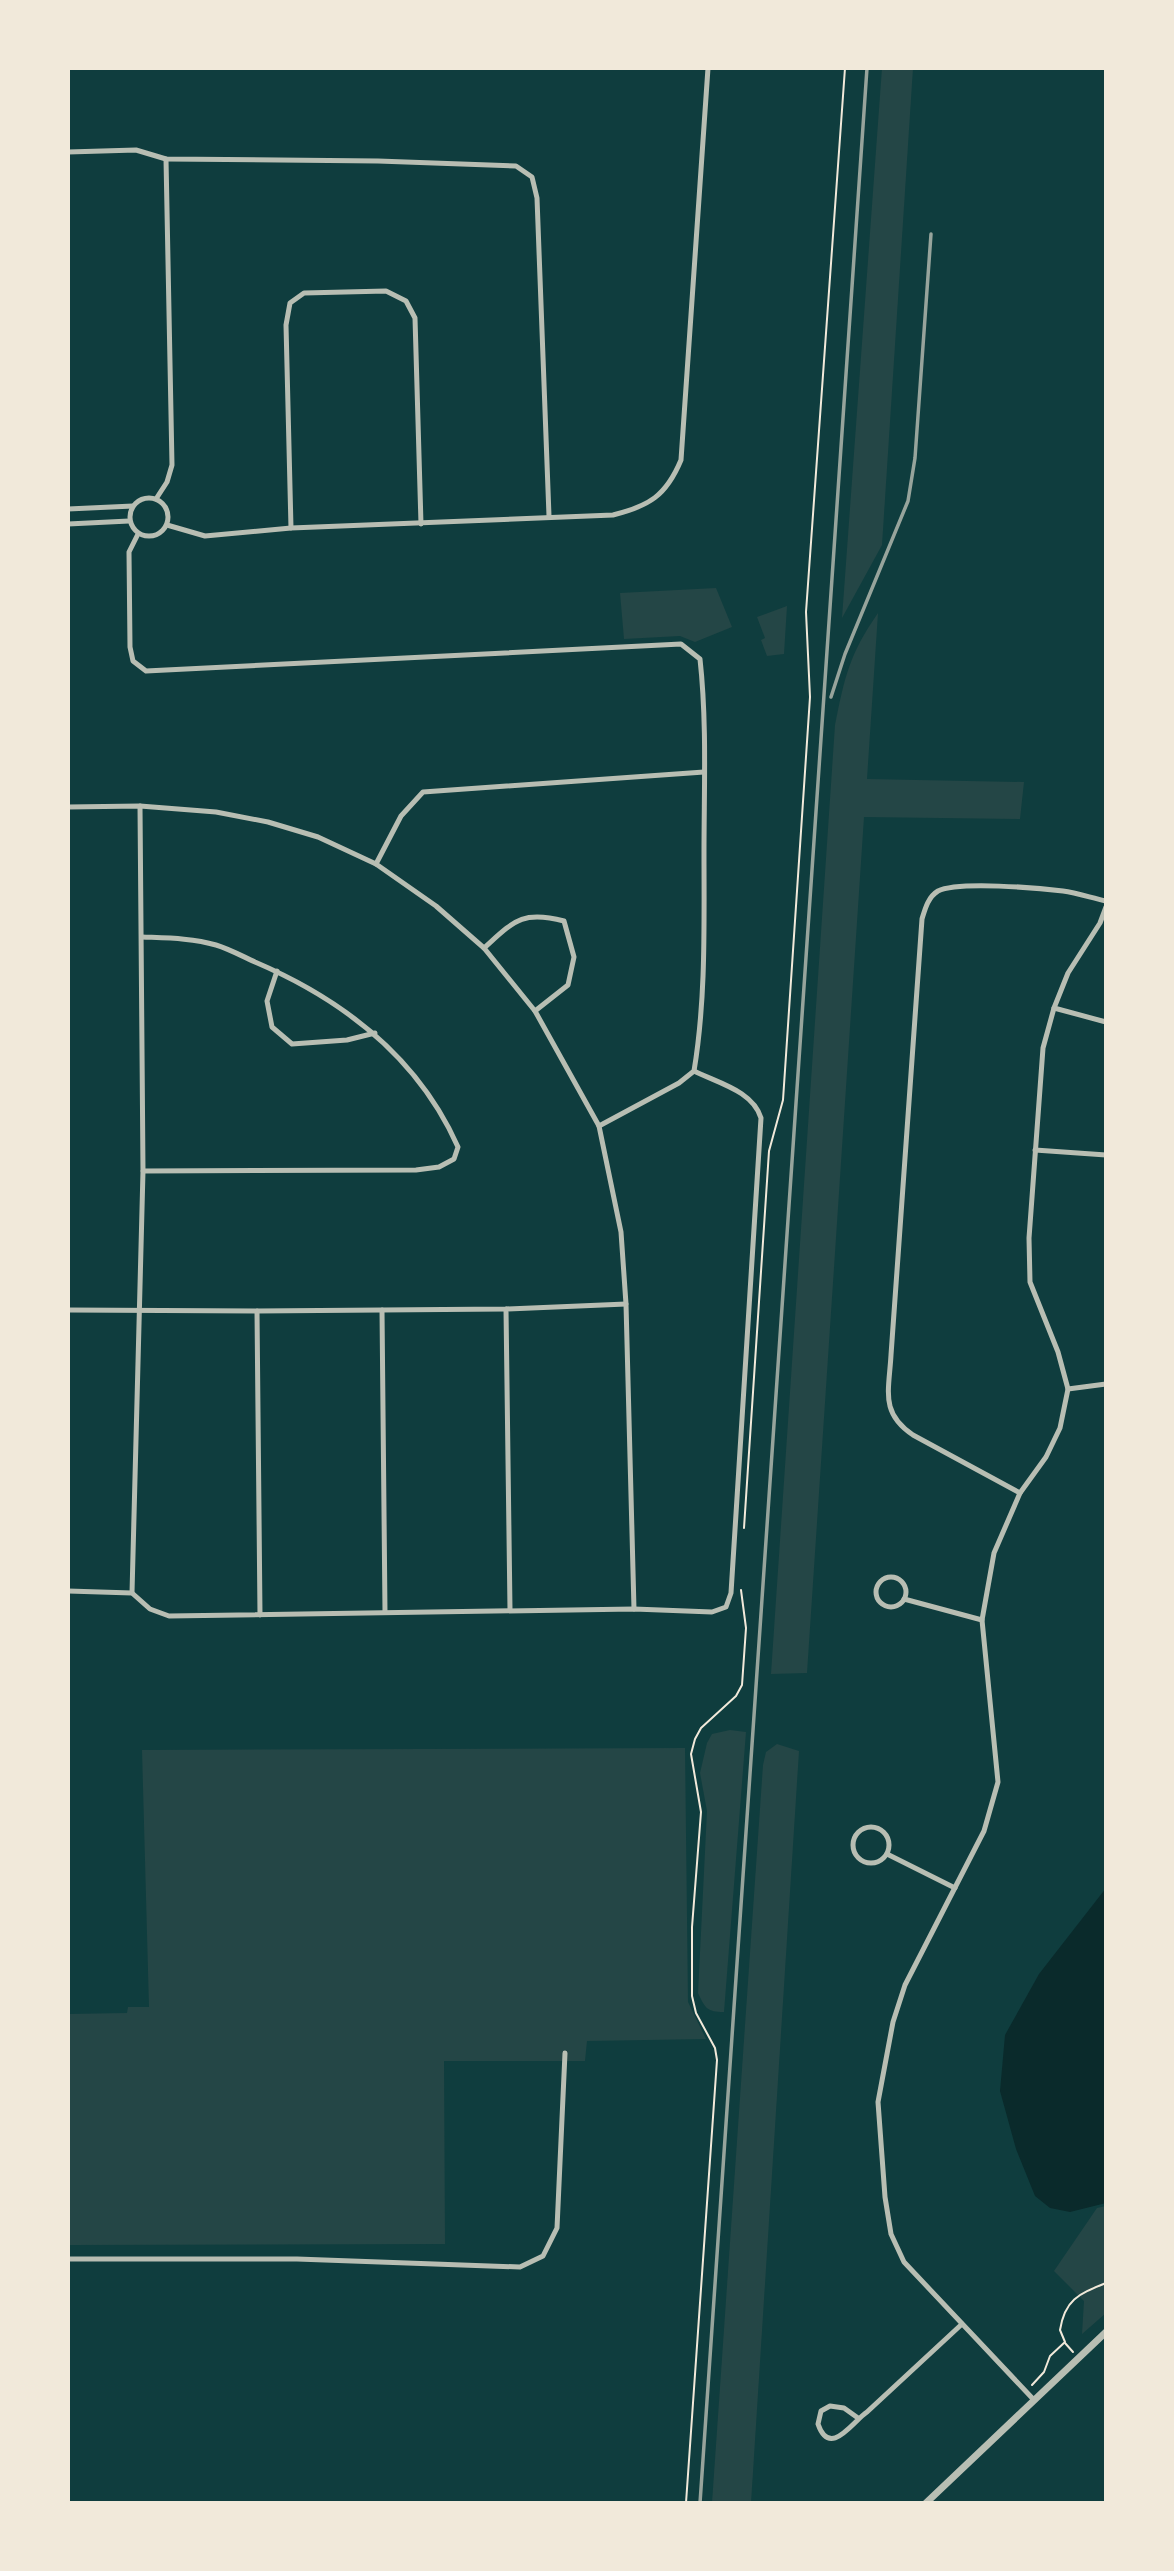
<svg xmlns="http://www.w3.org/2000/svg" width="1174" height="2571" font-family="Inter,sans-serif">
  <rect width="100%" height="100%" fill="#0f3d3e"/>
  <!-- green -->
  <g fill="#244646">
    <polygon points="882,68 913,68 882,545 842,618"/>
    <polygon points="716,588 732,627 695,642 680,636 624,639 620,593"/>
    <polygon points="787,606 784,654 767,656 761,640 765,638 757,617"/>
    <path d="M878,613L867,779L1024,782L1020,819L864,817L807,1673L771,1674L835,725C845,676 849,655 878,613Z"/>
    <path d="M730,1730L746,1732L724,2012C707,2012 705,2008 698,1993L707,1811L700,1773L707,1743L712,1734Z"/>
    <polygon points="777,1744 799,1751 751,2503 712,2503 763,1765 766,1752"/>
    <polygon points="685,1748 688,2002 706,2039 587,2041 585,2061 444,2061 445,2244 68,2245 68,2014 127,2013 128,2007 149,2007 142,1750"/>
    <polygon points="1106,2206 1106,2313 1082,2334 1084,2301 1054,2271 1097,2208"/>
  </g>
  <!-- water -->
  <polygon fill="#0a2a2b" points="1106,1888 1106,2203 1070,2212 1050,2208 1035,2196 1016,2149 1000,2091 1005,2035 1039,1974"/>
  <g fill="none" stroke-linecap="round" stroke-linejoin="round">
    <!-- path -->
    <g stroke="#f1e9da" stroke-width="2">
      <polyline points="744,1528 769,1151 783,1100 810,697 806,612 845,68"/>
      <polyline points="1065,2343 1073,2352"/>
      <path d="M1032,2385L1044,2372L1050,2356L1065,2342L1060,2330C1065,2299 1079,2294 1106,2283"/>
      <polyline points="686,2503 717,2060 715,2048 696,2013 692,1996 692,1927 701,1812 691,1754 695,1739 701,1728 736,1696 742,1685 746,1628 741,1590"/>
    </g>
    <!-- minor -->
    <g stroke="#b8beb3" stroke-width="5">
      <polyline points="68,152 136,150 166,159 378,161 516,166 532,177 537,198 549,516"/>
      <circle cx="149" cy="517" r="19"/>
      <polyline points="156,499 167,482 172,465 166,159"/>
      <polyline points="68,509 133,506"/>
      <polyline points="68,524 129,521"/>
      <path d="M167,525L205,536L291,528L613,515C649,506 666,496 681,460L708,68"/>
      <polyline points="291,528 286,325 290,303 304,293 386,291 406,301 415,318 421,524"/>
      <path d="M138,534L129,552L130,647L133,661L146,671L681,644L700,659C707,723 704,788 704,852C704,925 706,999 694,1071L679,1083L599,1126"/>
      <polyline points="68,807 140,806 216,812 268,822 318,837 376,864 436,906 484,948 535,1011 599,1126 621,1232 626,1304 634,1609"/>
      <polyline points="376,864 401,816 423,792 704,772"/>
      <path d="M142,937C166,938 192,938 216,945C229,949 242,956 255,962C344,1000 418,1057 458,1147L454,1159L439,1167L416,1170L143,1171"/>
      <path d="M484,948C514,921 522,910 564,921L574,957L568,985L535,1011"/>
      <polyline points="277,971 267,1001 272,1027 292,1044 347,1040 375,1033"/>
      <polyline points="1054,1008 1106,1022"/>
      <polyline points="1035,1150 1106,1155"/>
      <polyline points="506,1309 510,1610"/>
      <polyline points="68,1310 257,1311 506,1309 626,1304"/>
      <polyline points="382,1310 385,1612"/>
      <polyline points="257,1311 260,1615"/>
      <polyline points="1068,1389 1106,1384"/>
      <path d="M1020,1493L913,1435C880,1413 889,1391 891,1355L922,919C925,909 928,897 938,891C958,881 1039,888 1063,891C1077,893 1092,898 1106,901"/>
      <circle cx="891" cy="1592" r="15"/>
      <path d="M68,1591L132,1593L150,1609L169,1616L634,1609L712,1612L726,1607L731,1593L761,1118C753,1091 718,1083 694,1071"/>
      <polyline points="132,1593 143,1171 140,806"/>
      <polyline points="904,1599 982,1620"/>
      <circle cx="871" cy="1845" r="18"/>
      <polyline points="887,1854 955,1888"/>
      <polyline points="68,2259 297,2259 520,2267 543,2256 557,2228 565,2053"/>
      <polyline points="1034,2400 904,2262 891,2234 885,2197 878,2102 893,2022 905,1985 984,1831 998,1782 982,1620 994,1553 1020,1493 1046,1457 1060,1428 1068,1389 1058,1352 1030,1282 1029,1238 1043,1048 1054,1008 1068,973 1100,923 1106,907"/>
      <path d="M858,2418L844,2408L830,2406L821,2411L818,2424C830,2459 853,2421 867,2412L962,2324"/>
    </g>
    <!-- tertiary -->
    <polyline stroke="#b8beb3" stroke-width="7" points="926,2503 1106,2332"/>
    <!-- rail -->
    <g stroke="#97a49c" stroke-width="3.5">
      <polyline points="831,697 845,654 908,501 915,458 931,234"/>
      <polyline points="700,2503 867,68"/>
    </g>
  </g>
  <!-- border -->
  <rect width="1174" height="2571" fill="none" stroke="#f1e9da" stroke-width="140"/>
</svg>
